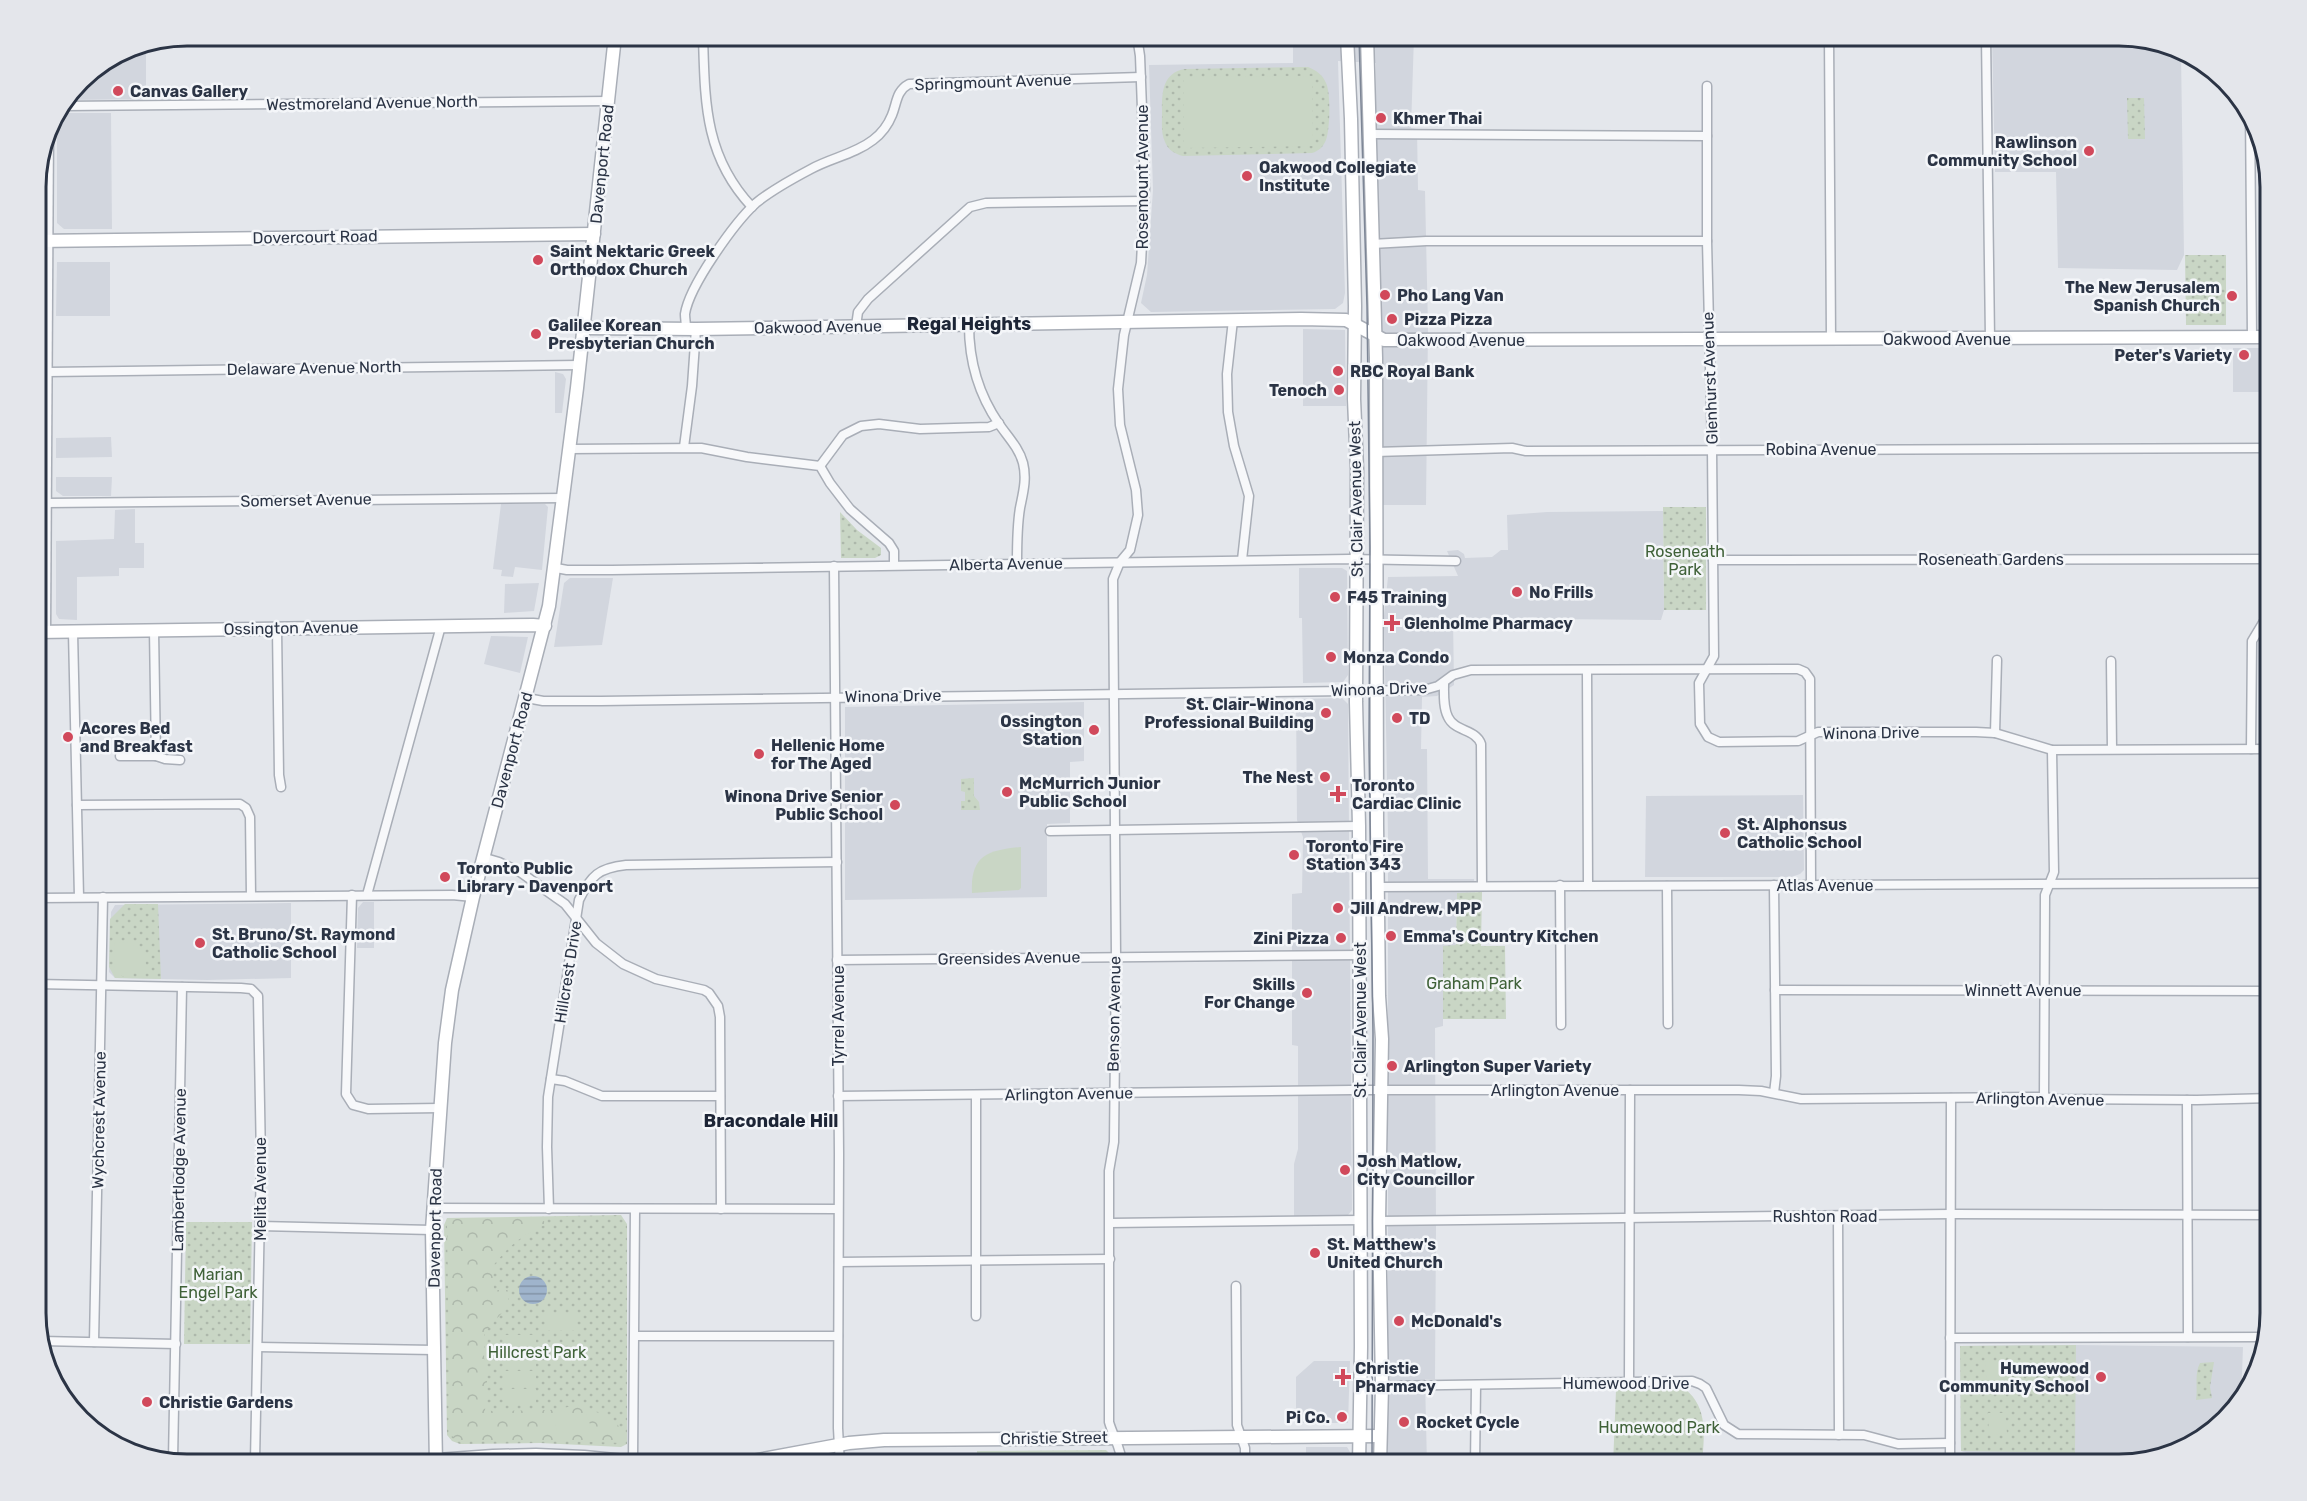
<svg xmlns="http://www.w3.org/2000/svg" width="2307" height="1501" font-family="Rubik,sans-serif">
  <defs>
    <pattern id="grass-dots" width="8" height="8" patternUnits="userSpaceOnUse" patternTransform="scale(1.5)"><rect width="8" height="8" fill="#c9d6c5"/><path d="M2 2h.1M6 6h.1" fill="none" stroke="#adb8ab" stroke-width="1.8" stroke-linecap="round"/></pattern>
    <pattern id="forest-crowns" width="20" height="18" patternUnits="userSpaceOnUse" patternTransform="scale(1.5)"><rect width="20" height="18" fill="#c9d6c5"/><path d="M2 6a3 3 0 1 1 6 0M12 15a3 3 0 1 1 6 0" fill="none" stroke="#adb8ab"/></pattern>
    <pattern id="water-rules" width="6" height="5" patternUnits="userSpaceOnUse" patternTransform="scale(1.5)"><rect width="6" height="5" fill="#9fb4cc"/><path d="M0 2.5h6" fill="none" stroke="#8293a7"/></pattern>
  </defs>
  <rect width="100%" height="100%" fill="#e4e7ec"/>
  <!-- built -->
  <g fill="#d2d6de">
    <polygon points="1293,36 1414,36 1411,128 1417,129 1418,190 1425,191 1428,327 1426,505 1383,505 1375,145 1376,63 1338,61 1345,293 1343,303 1335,309 1151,312 1141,303 1147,275 1153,190 1149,65 1293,63"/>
    <polygon points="1992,36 2120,36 2181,55 2184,255 2177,270 2058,268 2056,172 1995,172"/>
    <polygon points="146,44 146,99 67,100 81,80 130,47"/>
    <polygon points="66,113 111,113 112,229 64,229 57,223 57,123 59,117"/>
    <polygon points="57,262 110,262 110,316 56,316"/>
    <polygon points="2259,276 2271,276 2271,396 2261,392 2233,392 2233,348 2261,348 2258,319"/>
    <polygon points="1303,329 1345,330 1346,406 1303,406"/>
    <polygon points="555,372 563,374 566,379 562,413 555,413"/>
    <polygon points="111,437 112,457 56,458 56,438"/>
    <polygon points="56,477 112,477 111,496 63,496 56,491"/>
    <polygon points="501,504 545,504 548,507 542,570 515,567 513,577 501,576 502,570 493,569"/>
    <polygon points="135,509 135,543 144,543 144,568 119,568 119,576 77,577 77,620 59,619 56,614 56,541 114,539 115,510"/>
    <polygon points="1663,511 1664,610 1661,620 1453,618 1454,685 1437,696 1422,697 1421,749 1427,749 1428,879 1474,879 1475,893 1457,893 1456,946 1443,947 1443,1026 1435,1028 1436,1227 1435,1379 1425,1379 1427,1465 1388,1465 1388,836 1384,616 1388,577 1458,576 1447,551 1458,550 1464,554 1465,558 1492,557 1501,550 1508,550 1507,515 1547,512"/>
    <polygon points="1299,568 1342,568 1347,571 1348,675 1343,682 1303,683 1302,618 1299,618"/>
    <polygon points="570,578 613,578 602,645 554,647 564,583"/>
    <polygon points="539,583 534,611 504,613 505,584"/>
    <polygon points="491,636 528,637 520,673 484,664"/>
    <polygon points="1342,698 1348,704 1352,1210 1348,1215 1294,1216 1294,1164 1298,1149 1298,1046 1292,1045 1292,894 1302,893 1303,837 1297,820 1296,699"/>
    <polygon points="1084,702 1084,761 1070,762 1070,823 1047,824 1047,897 845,900 845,707"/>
    <polygon points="1803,795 1804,870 1800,874 1791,877 1645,877 1646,796"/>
    <polygon points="363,902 374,902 374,948 357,948 358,908"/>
    <polygon points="291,903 291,978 207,980 115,978 109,972 111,912 115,905"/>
    <polygon points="2076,1345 2243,1347 2241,1401 2195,1445 2165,1453 1967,1453 1961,1451 1960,1346"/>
    <polygon points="1314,1361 1350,1361 1348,1423 1296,1423 1296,1377"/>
    <polygon points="1306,1447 1347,1447 1350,1452 1350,1465 1306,1465"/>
  </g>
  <!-- grass -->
  <g fill="url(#grass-dots)">
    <path d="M1308,67C1316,70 1323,75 1326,83C1331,93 1330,129 1326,140C1323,147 1319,151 1312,153L1183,156C1175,154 1168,150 1165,142C1161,134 1162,123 1162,114C1162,95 1161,73 1185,69Z"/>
    <polygon points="2127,98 2144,98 2145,139 2128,139"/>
    <polygon points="36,254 39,261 36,615"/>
    <polygon points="2185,255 2226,255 2226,325 2186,325"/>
    <polygon points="1663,507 1706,507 1706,610 1664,610"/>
    <polygon points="840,512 857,530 881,548 881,555 875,558 841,558"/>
    <polygon points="974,778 974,796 979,802 980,810 961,810 961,801 965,801 965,792 961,791 961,779"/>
    <polygon points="1482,892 1481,946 1505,946 1506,1019 1443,1019 1443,946 1456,945 1457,893"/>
    <polygon points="125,904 158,904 161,979 115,978 109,967 110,919"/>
    <polygon points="621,1215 627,1224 627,1444 621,1447 540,1443 460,1444 452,1441 447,1435 444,1225 447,1218"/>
    <polygon points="186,1222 252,1222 250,1344 184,1344"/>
    <polygon points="2076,1345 2075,1453 1961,1451 1960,1346"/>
    <path d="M2214,1362L2210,1387L2212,1398L2196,1400C2198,1387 2194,1374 2200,1363Z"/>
    <path d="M1685,1389C1709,1408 1704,1438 1702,1465H1613L1616,1390Z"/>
    <polygon points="1106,1450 1112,1456 1114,1465 977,1465 977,1451"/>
  </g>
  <!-- forest -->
  <path fill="url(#forest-crowns)" d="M540,1218L547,1224C521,1235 510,1245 492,1267L494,1290H508V1306L484,1333V1355L487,1382L485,1411L550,1410L580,1405L601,1414L615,1422L624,1432L622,1443L537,1440L458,1441L452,1436L450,1426L447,1226L450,1219Z"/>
  <!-- garden -->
  <g fill="#c9d6c5">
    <polygon points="1312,76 1313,146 1184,148 1184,77"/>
    <path d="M1021,847V888L1019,890L972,893C970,856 987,850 1021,847Z"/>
    <polygon points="128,942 144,951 147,973 134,973 131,977 122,976 119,973 114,973 115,943"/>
    <rect x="546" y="1315" width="29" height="15"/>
    <rect x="505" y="1335" width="31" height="14"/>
    <rect x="505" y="1353" width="31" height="14"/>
    <polygon points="2007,1361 2013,1385 1987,1384 1985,1362"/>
    <rect x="505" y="1371" width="31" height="14"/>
    <rect x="505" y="1389" width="31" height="14"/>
    <path d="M561,1410L567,1412L574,1420L585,1412L590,1424L587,1436L557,1431C555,1424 554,1415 561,1410Z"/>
    <polygon points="1988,1413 2005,1413 2007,1433 1989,1435"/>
  </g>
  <!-- water -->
  <circle fill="url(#water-rules)" cx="533" cy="1290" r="14"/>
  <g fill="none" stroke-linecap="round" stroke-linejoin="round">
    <!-- street casing -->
    <g stroke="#a9aeb7" stroke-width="11">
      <g id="street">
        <path d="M703,36C705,101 704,156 752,207"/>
        <polyline points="1829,36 1831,339"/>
        <polyline points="1986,36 1990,339"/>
        <polyline points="1707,86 1707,241 1712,449 1714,656 1699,683 1700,724 1708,737 1719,742 1798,741 1818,732 1976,732 1995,733 2052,750 2271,749"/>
        <polyline points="63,106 608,101"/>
        <polyline points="2250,111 2252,337"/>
        <polyline points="1369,134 1707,136"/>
        <polyline points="1372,244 1426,241 1707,241"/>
        <polyline points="1233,320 1227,374 1228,412 1234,446 1249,496 1242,560"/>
        <path d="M969,325C969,360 979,395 999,424C1008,437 1019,448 1023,463C1027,479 1023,493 1020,508C1017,526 1017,545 1017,563"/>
        <polyline points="856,326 858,312 868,299 970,207 986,203 1145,201"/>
        <path d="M686,328C686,324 685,318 685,314C689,286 735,222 756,203C772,190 792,179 811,169C831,158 855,154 873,140C881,134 888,125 892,115C897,103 896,91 909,84L1141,77"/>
        <polyline points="48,372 579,365"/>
        <polyline points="684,447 692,386 696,329"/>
        <polyline points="570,449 701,448 747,457 820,466 830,483 850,509 889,543 894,551 894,565"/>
        <polyline points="1375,452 1512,448 1526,451 2267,448"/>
        <polyline points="820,466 843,435 861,426 879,424 920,429 989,427 999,423"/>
        <polyline points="47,503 564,498"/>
        <polyline points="1713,560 2268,559"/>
        <polyline points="834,566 839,1154 838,1428 840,1465"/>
        <polyline points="556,568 567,570 612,570 1349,559 1456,561"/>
        <polyline points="277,629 279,775 281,787"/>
        <polyline points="154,630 156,756"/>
        <polyline points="46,632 49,127"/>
        <polyline points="73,632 79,897"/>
        <polyline points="2111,661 2112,749"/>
        <polyline points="1587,671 1588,885"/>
        <path d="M1444,683C1444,694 1443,707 1448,717C1455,732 1476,729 1481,744L1482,886"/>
        <polyline points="527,698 543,701 601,701 1424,690 1438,686 1453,675 1471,670 1798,669 1805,672 1810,679 1811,885"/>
        <polyline points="1995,733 1997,660"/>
        <polyline points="2251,749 2252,641 2264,621 2268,608 2267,337"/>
        <polyline points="120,756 156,756 165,759 180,760"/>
        <polyline points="77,805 240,804 246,808 250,817 251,896"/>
        <polyline points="1050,831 1359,826"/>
        <polyline points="482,857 499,862 520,872 565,904 596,943 623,964 656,979 704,990 709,993 718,1006 720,1017 721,1209"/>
        <polyline points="1560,885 1561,1025"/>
        <polyline points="1667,886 1668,1024"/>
        <polyline points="1378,887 2271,883"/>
        <polyline points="352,895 346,1094 353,1105 368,1109 440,1108"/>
        <polyline points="367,895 441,626"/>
        <polyline points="36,898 452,895 473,897"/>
        <polyline points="837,960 1360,955"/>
        <polyline points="36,984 241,988 251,989 258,996 261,1160 255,1461"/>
        <polyline points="1775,990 2271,991"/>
        <polyline points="551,1079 565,1081 602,1096 720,1096"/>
        <polyline points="1774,1093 1776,1076 1774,885"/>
        <polyline points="976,1095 976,1316"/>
        <polyline points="838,1096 1351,1090 1739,1090 1761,1091 1801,1099 2044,1097 2057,1099 2197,1100 2271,1098"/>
        <polyline points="2044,1097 2045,895 2054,872 2052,750"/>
        <polyline points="2187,1100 2188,1337"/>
        <polyline points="434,1208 838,1209"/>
        <path d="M549,1209L547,1147L548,1097L579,900C591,875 599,868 626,865L837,862"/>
        <polyline points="1838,1216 1839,1435"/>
        <polyline points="1379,1221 1951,1214 2271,1215"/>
        <polyline points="1110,1223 1361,1220"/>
        <polyline points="260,1226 432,1230"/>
        <polyline points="839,1262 1110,1259"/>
        <polyline points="1236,1286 1237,1425 1245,1448 1245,1465"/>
        <polyline points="636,1336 838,1336"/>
        <polyline points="1950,1338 2264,1337"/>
        <polyline points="42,1341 176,1344"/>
        <polyline points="94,1342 103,897"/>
        <polyline points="258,1347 434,1350"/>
        <polyline points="1629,1382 1630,1090"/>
        <polyline points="1382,1386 1692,1381 1700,1384 1706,1388 1724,1425 1738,1434 1864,1435 1898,1444 1950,1443"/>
        <polyline points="1950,1459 2139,1460"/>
        <polyline points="173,1460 182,987"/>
        <polyline points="633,1461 635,1209"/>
        <path d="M1122,1465C1122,1450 1113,1436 1109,1422V1171L1114,1142L1116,957L1113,579L1120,562L1130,550L1138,515L1136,490L1120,425L1118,389L1124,335L1141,263L1145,188L1140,56L1137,36"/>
        <polyline points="1475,1465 1476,1385"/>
        <polyline points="1950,1465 1951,1098"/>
      </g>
    </g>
    <!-- secondary casing -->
    <g stroke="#a9aeb7" stroke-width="15">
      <g id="secondary">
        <polyline points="1347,36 1351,119 1355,306 1354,399 1357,469 1356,702 1359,826 1361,1347 1359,1465"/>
        <polyline points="1367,36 1376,358 1377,825 1379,996 1382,1039 1379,1221 1382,1386 1380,1465"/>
        <polyline points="36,241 594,234"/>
        <polyline points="584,328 696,329 1301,319 1346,320 1384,340 2271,337"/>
        <polyline points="36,632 533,625 545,626"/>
        <polyline points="172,1460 395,1463 493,1456 536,1455 584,1457 666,1465"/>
        <polyline points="436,1465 432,1230 445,1043 452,990 473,897 549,606 577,388 615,36"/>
        <polyline points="731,1465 849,1443 884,1440 1380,1436"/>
      </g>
    </g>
    <!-- street -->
    <use href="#street" stroke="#f7f8fa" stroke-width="8"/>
    <!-- secondary -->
    <use href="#secondary" stroke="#fff" stroke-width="12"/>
    <!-- tram -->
    <polyline stroke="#7d8696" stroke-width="1.5" points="1359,36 1367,306 1370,547 1369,745 1373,1033 1372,1465"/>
  </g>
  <!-- markers -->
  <g fill="#d1495b" stroke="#f4f6f9" stroke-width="2">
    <circle cx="118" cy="91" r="6"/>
    <circle cx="1381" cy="118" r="6"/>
    <circle cx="2089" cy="151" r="6"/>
    <circle cx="1247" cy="176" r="6"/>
    <circle cx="538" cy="260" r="6"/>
    <circle cx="1385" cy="295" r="6"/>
    <circle cx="2232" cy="296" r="6"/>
    <circle cx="1392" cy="319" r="6"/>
    <circle cx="536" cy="334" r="6"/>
    <circle cx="2244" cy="355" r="6"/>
    <circle cx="1338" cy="371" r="6"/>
    <circle cx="1339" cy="390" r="6"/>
    <circle cx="1517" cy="592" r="6"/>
    <circle cx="1335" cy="597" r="6"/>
    <path d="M1389 614h6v6h6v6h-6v6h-6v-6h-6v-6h6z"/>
    <circle cx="1331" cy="657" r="6"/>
    <circle cx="1326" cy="713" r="6"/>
    <circle cx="1397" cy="718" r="6"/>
    <circle cx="1094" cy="730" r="6"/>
    <circle cx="68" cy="737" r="6"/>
    <circle cx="759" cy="754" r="6"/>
    <circle cx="1325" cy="777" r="6"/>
    <circle cx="1007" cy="792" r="6"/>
    <path d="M1335 785h6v6h6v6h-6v6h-6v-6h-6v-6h6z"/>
    <circle cx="895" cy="805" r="6"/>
    <circle cx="1725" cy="833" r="6"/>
    <circle cx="1294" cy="855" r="6"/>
    <circle cx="445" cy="877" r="6"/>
    <circle cx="1338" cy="908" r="6"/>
    <circle cx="1391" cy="936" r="6"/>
    <circle cx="1341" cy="938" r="6"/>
    <circle cx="200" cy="943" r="6"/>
    <circle cx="1307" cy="993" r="6"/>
    <circle cx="1392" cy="1066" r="6"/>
    <circle cx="1345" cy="1170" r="6"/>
    <circle cx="1315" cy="1253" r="6"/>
    <circle cx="1399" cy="1321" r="6"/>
    <path d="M1340 1368h6v6h6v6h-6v6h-6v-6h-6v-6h6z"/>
    <circle cx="2101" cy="1377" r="6"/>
    <circle cx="147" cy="1402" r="6"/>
    <circle cx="1342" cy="1417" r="6"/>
    <circle cx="1404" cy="1422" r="6"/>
  </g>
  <g text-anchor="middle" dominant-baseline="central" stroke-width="5" stroke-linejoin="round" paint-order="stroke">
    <!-- street labels -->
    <g font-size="16" fill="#2b3445" stroke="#f4f6f9">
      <text transform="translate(993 82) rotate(-2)">Springmount Avenue</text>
      <text transform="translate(372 103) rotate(-1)">Westmoreland Avenue North</text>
      <text transform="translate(602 164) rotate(-84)">Davenport Road</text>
      <text transform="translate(1142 177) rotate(-90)">Rosemount Avenue</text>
      <text transform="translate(315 237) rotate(-1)">Dovercourt Road</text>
      <text transform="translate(818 327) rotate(-1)">Oakwood Avenue</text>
      <text x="1947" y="339">Oakwood Avenue</text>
      <text x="1461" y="340">Oakwood Avenue</text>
      <text transform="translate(314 368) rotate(-1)">Delaware Avenue North</text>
      <text transform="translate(1710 378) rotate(-92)">Glenhurst Avenue</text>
      <text x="1821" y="449">Robina Avenue</text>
      <text transform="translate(1356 499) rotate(-91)">St. Clair Avenue West</text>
      <text transform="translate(306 500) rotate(-1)">Somerset Avenue</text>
      <text x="1991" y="559">Roseneath Gardens</text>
      <text transform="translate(1006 564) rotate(-1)">Alberta Avenue</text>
      <text transform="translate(291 628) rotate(-1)">Ossington Avenue</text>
      <text transform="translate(1379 689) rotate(-2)">Winona Drive</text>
      <text transform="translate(893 696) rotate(-1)">Winona Drive</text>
      <text transform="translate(1871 733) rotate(-1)">Winona Drive</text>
      <text transform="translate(512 750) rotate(-75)">Davenport Road</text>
      <text x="1825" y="885">Atlas Avenue</text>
      <text transform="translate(1009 958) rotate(-1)">Greensides Avenue</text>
      <text transform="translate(568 972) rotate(-81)">Hillcrest Drive</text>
      <text x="2023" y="990">Winnett Avenue</text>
      <text transform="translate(1114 1014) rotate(-89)">Benson Avenue</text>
      <text transform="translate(838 1016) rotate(-90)">Tyrrel Avenue</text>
      <text transform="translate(1360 1020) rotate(-90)">St. Clair Avenue West</text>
      <text x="1555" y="1090">Arlington Avenue</text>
      <text transform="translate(1069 1094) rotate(-1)">Arlington Avenue</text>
      <text transform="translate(2040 1099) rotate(1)">Arlington Avenue</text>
      <text transform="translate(99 1120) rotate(-89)">Wychcrest Avenue</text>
      <text transform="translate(179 1170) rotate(-89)">Lambertlodge Avenue</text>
      <text transform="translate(260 1189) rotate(-90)">Melita Avenue</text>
      <text x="1825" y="1216">Rushton Road</text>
      <text transform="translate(435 1228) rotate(-89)">Davenport Road</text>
      <text x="1626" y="1383">Humewood Drive</text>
      <text transform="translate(1054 1438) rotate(-1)">Christie Street</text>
    </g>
    <!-- poi labels -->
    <g font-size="16" font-weight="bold" fill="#2b3445" stroke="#f4f6f9" text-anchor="start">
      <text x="130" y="91">Canvas Gallery</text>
      <text x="1393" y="118">Khmer Thai</text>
      <text x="2077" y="142" text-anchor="end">Rawlinson<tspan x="2077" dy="18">Community School</tspan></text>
      <text x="1259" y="167">Oakwood Collegiate<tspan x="1259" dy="18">Institute</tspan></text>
      <text x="550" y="251">Saint Nektaric Greek<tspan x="550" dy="18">Orthodox Church</tspan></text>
      <text x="2220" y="287" text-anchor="end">The New Jerusalem<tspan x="2220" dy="18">Spanish Church</tspan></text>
      <text x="1397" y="295">Pho Lang Van</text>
      <text x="1404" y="319">Pizza Pizza</text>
      <text x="548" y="325">Galilee Korean<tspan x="548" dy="18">Presbyterian Church</tspan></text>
      <text x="2232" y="355" text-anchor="end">Peter's Variety</text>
      <text x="1350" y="371">RBC Royal Bank</text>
      <text x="1327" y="390" text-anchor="end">Tenoch</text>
      <text x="1529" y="592">No Frills</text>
      <text x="1347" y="597">F45 Training</text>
      <text x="1404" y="623">Glenholme Pharmacy</text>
      <text x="1343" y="657">Monza Condo</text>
      <text x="1314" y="704" text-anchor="end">St. Clair-Winona<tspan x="1314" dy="18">Professional Building</tspan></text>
      <text x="1409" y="718">TD</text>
      <text x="1082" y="721" text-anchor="end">Ossington<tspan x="1082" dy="18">Station</tspan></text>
      <text x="80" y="728">Acores Bed<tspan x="80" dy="18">and Breakfast</tspan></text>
      <text x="771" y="745">Hellenic Home<tspan x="771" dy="18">for The Aged</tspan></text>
      <text x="1313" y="777" text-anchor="end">The Nest</text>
      <text x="1019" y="783">McMurrich Junior<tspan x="1019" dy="18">Public School</tspan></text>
      <text x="1352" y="785">Toronto<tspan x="1352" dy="18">Cardiac Clinic</tspan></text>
      <text x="883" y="796" text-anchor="end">Winona Drive Senior<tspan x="883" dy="18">Public School</tspan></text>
      <text x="1737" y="824">St. Alphonsus<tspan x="1737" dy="18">Catholic School</tspan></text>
      <text x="1306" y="846">Toronto Fire<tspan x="1306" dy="18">Station 343</tspan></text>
      <text x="457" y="868">Toronto Public<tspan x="457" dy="18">Library - Davenport</tspan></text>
      <text x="1350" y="908">Jill Andrew, MPP</text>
      <text x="212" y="934">St. Bruno/St. Raymond<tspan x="212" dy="18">Catholic School</tspan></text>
      <text x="1403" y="936">Emma's Country Kitchen</text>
      <text x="1329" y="938" text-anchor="end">Zini Pizza</text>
      <text x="1295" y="984" text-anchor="end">Skills<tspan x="1295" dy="18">For Change</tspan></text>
      <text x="1404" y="1066">Arlington Super Variety</text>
      <text x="1357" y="1161">Josh Matlow,<tspan x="1357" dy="18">City Councillor</tspan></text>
      <text x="1327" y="1244">St. Matthew's<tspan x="1327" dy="18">United Church</tspan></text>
      <text x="1411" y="1321">McDonald's</text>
      <text x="1355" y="1368">Christie<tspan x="1355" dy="18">Pharmacy</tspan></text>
      <text x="2089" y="1368" text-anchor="end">Humewood<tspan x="2089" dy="18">Community School</tspan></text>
      <text x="159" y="1402">Christie Gardens</text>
      <text x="1330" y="1417" text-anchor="end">Pi Co.</text>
      <text x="1416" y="1422">Rocket Cycle</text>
    </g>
    <!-- park labels -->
    <g font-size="16" fill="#3f6138" stroke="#f4f6f9">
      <text x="1685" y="551">Roseneath<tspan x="1685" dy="18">Park</tspan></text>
      <text x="1474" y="983">Graham Park</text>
      <text x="218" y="1274">Marian<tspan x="218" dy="18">Engel Park</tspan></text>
      <text x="537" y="1352">Hillcrest Park</text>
      <text x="1659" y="1427">Humewood Park</text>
    </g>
    <!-- neighbourhood labels -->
    <g font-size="18" font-weight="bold" fill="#1d2536" stroke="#f4f6f9">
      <text x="969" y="324">Regal Heights</text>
      <text x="771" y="1121">Bracondale Hill</text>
    </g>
  </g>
  <!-- crop -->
  <path d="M0 0H2307V1501H0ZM187 46H2119A141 141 0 0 1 2260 187V1313A141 141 0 0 1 2119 1454H187A141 141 0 0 1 46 1313V187A141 141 0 0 1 187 46Z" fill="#e4e6eb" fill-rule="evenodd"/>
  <path fill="none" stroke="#2b3445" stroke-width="3" d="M187 46H2119A141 141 0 0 1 2260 187V1313A141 141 0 0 1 2119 1454H187A141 141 0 0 1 46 1313V187A141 141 0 0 1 187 46Z"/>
</svg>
